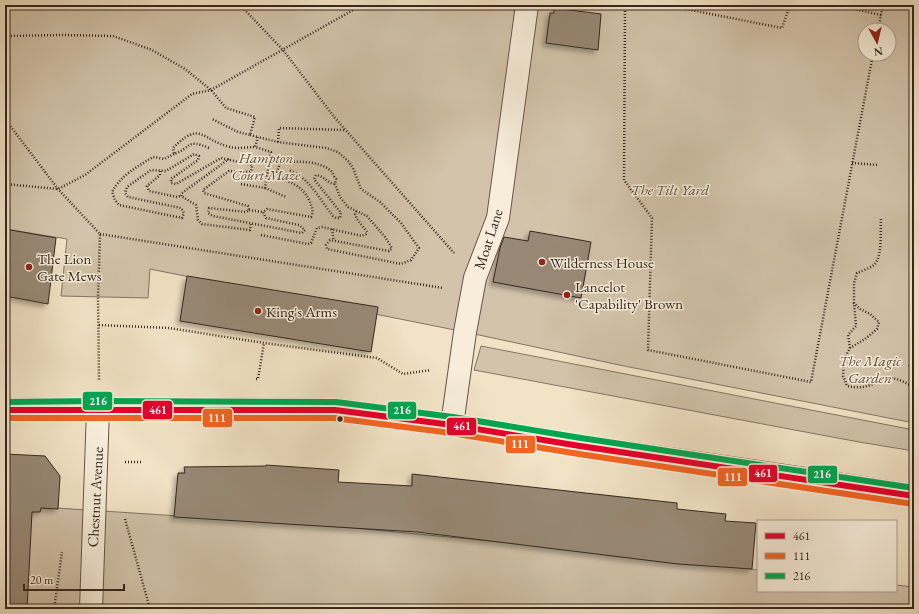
<svg xmlns="http://www.w3.org/2000/svg" width="919" height="614" font-family="'EB Garamond',serif">
  <defs>
    <filter id="shadow"><feDropShadow dx="-3.5" dy="3.5" stdDeviation="2" flood-color="#0004"/></filter>
  </defs>
  <rect width="100%" height="100%" fill="#f2e3c6"/>
  <filter id="stains"><feTurbulence type="fractalNoise" baseFrequency=".005" numOctaves="4"/><feColorMatrix values="0 0 0 0 .2 0 0 0 0 .09 0 0 0 0 .02 0 0 0 .5 -.17"/></filter>
  <radialGradient id="worn" r=".72"><stop offset=".6" stop-color="#630" stop-opacity="0"/><stop offset="1" stop-color="#630" stop-opacity=".3"/></radialGradient>
  <!-- green -->
  <g fill="#d2c3aa" stroke="#847564" fill-rule="evenodd">
    <path d="M5,5H914V423L624,366L465,332L150,269L148,298L61,296L67,239L5,229ZM865,30H889V54H865Z"/>
    <polygon points="481,346 914,430 914,451 859,442 474,370"/>
    <polygon points="41,507 333,526 564,548 758,570 758,591 896,591 896,585 914,587 914,609 5,609 5,511"/>
  </g>
  <!-- building -->
  <g fill="#988976" stroke="#36271f" filter="url(#shadow)">
    <polygon points="554,8 601,14 598,50 546,43 550,13 554,13"/>
    <polygon points="5,229 56,238 48,304 5,296"/>
    <polygon points="530,231 591,242 581,298 493,282 500,248 504,237 528,241"/>
    <polygon points="187,276 378,307 371,352 180,321"/>
    <polygon points="5,454 45,456 60,476 58,509 41,508 40,512 32,512 27,609 5,609"/>
    <polygon points="266,465 339,470 338,482 412,486 412,474 677,503 677,509 726,514 725,521 756,523 752,569 678,564 417,532 174,517 178,473 185,473 184,467 266,466"/>
  </g>
  <g fill="none" stroke-linecap="round" stroke-linejoin="round">
    <!-- minor casing -->
    <g stroke="#655649" stroke-width="24">
      <g id="minor">
        <polyline points="452,425 465,332 475,278 498,218 527,5"/>
        <polyline points="91,609 98,409"/>
      </g>
    </g>
    <!-- major casing -->
    <g stroke="#36271f" stroke-width="24">
      <polyline id="major" points="5,410 98,409 335,410 452,425 580,446 799,478 914,496"/>
    </g>
    <!-- path -->
    <g stroke="#36271f" stroke-width="2.5" stroke-dasharray="1 2" stroke-linecap="butt">
      <polyline points="240,5 283,50 335,118 454,253"/>
      <polyline points="625,5 624,180 652,218 648,350 811,382 873,54"/>
      <polyline points="665,5 782,28 790,5"/>
      <polyline points="836,5 881,15"/>
      <polyline points="878,30 883,5"/>
      <polyline points="5,36 63,35 113,36 152,50 185,69 211,90 226,108 255,117 250,135 238,132 212,119"/>
      <polyline points="5,119 58,189 100,234 98,297 99,380"/>
      <polyline points="250,135 258,137"/>
      <polyline points="278,142 279,128 345,130"/>
      <path d="M209,148C186,138 192,148 174,154L173,148C201,120 201,140 230,147C237,149 247,147 255,147"/>
      <path d="M174,154L164,159L153,157C137,167 121,175 112,192L115,200L119,205L182,218L184,213L181,208L128,197L125,193L127,187L151,170L166,171L194,154L199,156L198,160L171,179V183L176,184L221,158L252,165V169L250,172L229,171L203,190L204,193L248,206L249,210L246,212L209,208L208,213L213,216L302,233L305,230L299,225L266,218L263,212L267,209L311,217C314,212 312,207 310,202C306,192 298,185 287,181C283,179 280,179 276,175L280,163C295,161 319,160 331,171C333,173 334,177 336,179L335,184C327,183 324,176 316,175L314,179L341,213L340,218H336L333,216C320,200 309,177 289,170"/>
      <polyline points="229,159 182,193 181,196 196,205 198,220 202,224 250,230 251,224"/>
      <polyline points="852,163 879,165"/>
      <polyline points="160,171 160,175 147,186 149,191 177,197 181,196"/>
      <polyline points="5,184 58,189 85,175 192,94 211,90 362,5"/>
      <polyline points="241,184 265,188 271,152 255,147 258,137 278,142 326,148 338,152 348,161 353,168 361,189 380,202 401,223 419,248 411,260 401,264 327,249 326,245 330,240 389,251 392,248 385,237 367,216 348,207 340,197 335,184"/>
      <polyline points="265,188 286,197"/>
      <polyline points="249,210 263,212"/>
      <path d="M881,219C880,231 883,256 874,265C870,268 862,271 857,273L854,283V303L860,309L870,314L879,322L877,329L865,339L850,348L844,359L843,376L847,386C857,388 865,388 875,383C878,382 881,380 884,379C894,376 906,382 914,388"/>
      <polyline points="332,229 334,241"/>
      <polyline points="100,234 443,288"/>
      <polyline points="261,235 308,244 311,243 317,228 322,227 362,236 366,234 367,232 357,219 355,214 357,210"/>
      <polyline points="99,325 169,328 264,343 377,358 403,374 431,370"/>
      <polyline points="850,348 848,335 856,326 854,303"/>
      <polyline points="909,365 914,372"/>
      <polyline points="256,379 258,379 264,343"/>
      <polyline points="125,462 141,462"/>
      <polyline points="125,519 150,609"/>
      <polyline points="54,609 62,552"/>
    </g>
    <!-- minor -->
    <use href="#minor" stroke="#f7edda" stroke-width="22"/>
    <!-- major -->
    <use href="#major" stroke="#f2e3c6" stroke-width="22"/>
    <!-- bus-1 casing -->
    <g stroke="#f7edda" stroke-width="9">
      <polyline id="bus-1" points="5,410 335,410 452,425 580,446 914,496"/>
    </g>
    <!-- bus-2 casing -->
    <g stroke="#f7edda" stroke-width="9">
      <polyline id="bus-2" points="5,418 334,418 451,433 579,454 913,504"/>
    </g>
    <!-- bus-3 casing -->
    <g stroke="#f7edda" stroke-width="9">
      <polyline id="bus-3" points="5,402 98,401 336,402 453,417 581,438 914,488"/>
    </g>
    <!-- bus-1 -->
    <use href="#bus-1" stroke="#e4002b" stroke-width="6"/>
    <!-- bus-2 -->
    <use href="#bus-2" stroke="#f26522" stroke-width="6"/>
    <!-- bus-3 -->
    <use href="#bus-3" stroke="#00a651" stroke-width="6"/>
  </g>
  <!-- markers -->
  <g fill="#8f2418" stroke="#f7edda" stroke-width="1.5">
    <circle cx="542" cy="262" r="4"/>
    <circle cx="29" cy="267" r="4"/>
    <circle cx="567" cy="295" r="4"/>
    <circle cx="258" cy="311" r="4"/>
  </g>
  <circle fill="#36271f" stroke="#f7edda" stroke-width="1.5" cx="340" cy="419" r="3.5"/>
  <g text-anchor="middle" dominant-baseline="central" stroke-width="3" stroke-linejoin="round" paint-order="stroke">
    <!-- park labels -->
    <g font-size="15" font-style="italic" fill="#5d4e42" stroke="#f7edda">
      <text x="266" y="157">Hampton<tspan x="266" dy="17">Court Maze</tspan></text>
      <text x="670" y="189">The Tilt Yard</text>
      <text x="870" y="360">The Magic<tspan x="870" dy="17">Garden</tspan></text>
    </g>
    <!-- street labels -->
    <g font-size="15" fill="#36271f" stroke="#f7edda">
      <text transform="translate(488 239) rotate(-72)">Moat Lane</text>
      <text transform="translate(95 497) rotate(-87)">Chestnut Avenue</text>
    </g>
    <!-- poi labels -->
    <g font-size="15" fill="#36271f" stroke="#f7edda" text-anchor="start">
      <text x="37" y="258">The Lion<tspan x="37" dy="17">Gate Mews</tspan></text>
      <text x="550" y="262">Wilderness House</text>
      <text x="575" y="286">Lancelot<tspan x="575" dy="17">'Capability' Brown</tspan></text>
      <text x="266" y="311">King's Arms</text>
    </g>
  </g>
  <g stroke="#f7edda" stroke-width="1.5">
    <rect x="82" y="391" width="31" height="20" rx="4" fill="#00a651"/>
    <rect x="142" y="400" width="31" height="20" rx="4" fill="#e4002b"/>
    <rect x="387" y="401" width="30" height="19" rx="4" fill="#00a651"/>
    <rect x="202" y="408" width="31" height="20" rx="4" fill="#f26522"/>
    <rect x="446" y="417" width="31" height="19" rx="4" fill="#e4002b"/>
    <rect x="505" y="435" width="31" height="19" rx="4" fill="#f26522"/>
    <rect x="748" y="464" width="30" height="19" rx="4" fill="#e4002b"/>
    <rect x="807" y="465" width="31" height="19" rx="4" fill="#00a651"/>
    <rect x="717" y="467" width="31" height="20" rx="4" fill="#f26522"/>
  </g>
  <g font-size="11" text-anchor="middle" font-weight="bold" fill="#fff">
    <text x="98" y="405">216</text>
    <text x="158" y="414">461</text>
    <text x="402" y="414">216</text>
    <text x="217" y="422">111</text>
    <text x="462" y="430">461</text>
    <text x="520" y="448">111</text>
    <text x="763" y="477">461</text>
    <text x="822" y="478">216</text>
    <text x="733" y="481">111</text>
  </g>
  <!-- margin -->
  <rect width="919" height="614" fill="none" stroke="#f2e3c6" stroke-width="20"/>
  <rect x="6" y="6" width="907" height="602" fill="none" stroke="#36271f" stroke-width="2"/>
  <rect x="10" y="10" width="899" height="594" fill="none" stroke="#36271f"/>
  <!-- legend -->
  <rect x="757" y="520" width="140" height="72" fill="#f7edda" stroke="#aa9e8f"/>
  <rect x="765" y="533" width="20" height="6" fill="#e4002b" stroke="#aa9e8f"/>
  <text x="793" y="540" font-size="12" fill="#36271f">461</text>
  <rect x="765" y="553" width="20" height="6" fill="#f26522" stroke="#aa9e8f"/>
  <text x="793" y="560" font-size="12" fill="#36271f">111</text>
  <rect x="765" y="573" width="20" height="6" fill="#00a651" stroke="#aa9e8f"/>
  <text x="793" y="580" font-size="12" fill="#36271f">216</text>
  <!-- north arrow -->
  <g transform="translate(877 42) rotate(172)"><circle r="19" fill="#f7edda" stroke="#aa9e8f"/>
  <path d="M0-3L7 15L0 10L-7 15Z" fill="#8f2418"/>
  <text y="-6" font-size="11" font-weight="bold" text-anchor="middle" fill="#36271f">N</text>
  </g>
  <!-- scale -->
  <path d="M24 584v6h100v-6" fill="none" stroke="#36271f" stroke-width="2"/>
  <text x="30" y="584" font-size="12" fill="#36271f" stroke="#f7edda" stroke-width="3" paint-order="stroke">20 m</text>
  <rect width="100%" height="100%" filter="url(#stains)"/>
  <rect width="100%" height="100%" fill="url(#worn)"/>
</svg>
